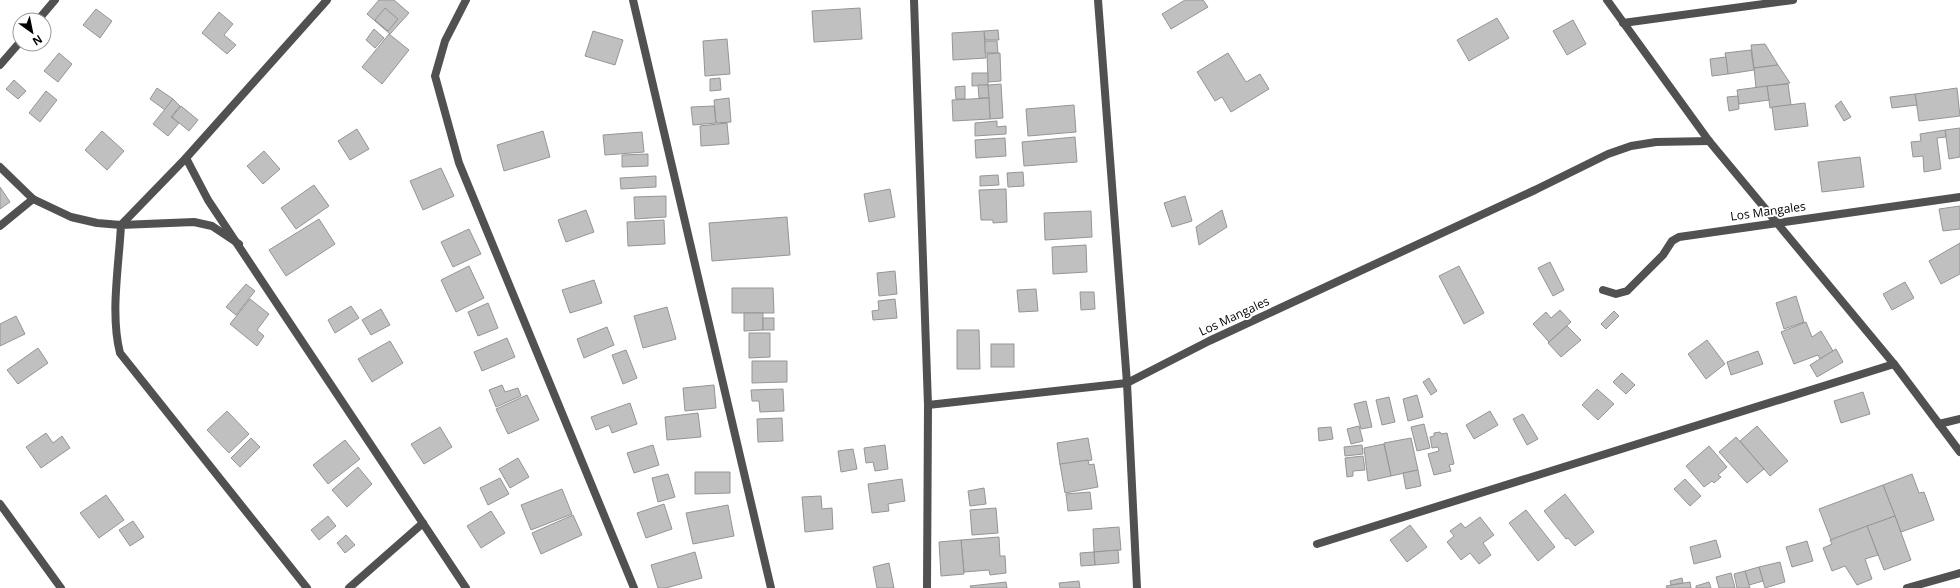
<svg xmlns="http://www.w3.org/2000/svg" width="1960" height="588" font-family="'Open Sans',sans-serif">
  <rect width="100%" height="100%" fill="#fff"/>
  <!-- building -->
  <g fill="#c0c0c0" stroke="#959595">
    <polygon points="379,0 394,0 409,13 390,34 367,14"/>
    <polygon points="1185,0 1203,0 1208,7 1171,29 1162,14"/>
    <polygon points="385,8 398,19 388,31 375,20"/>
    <polygon points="860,8 862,39 814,42 812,11"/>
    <polygon points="96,9 112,21 100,38 83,25"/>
    <polygon points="219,12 233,24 224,35 236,45 227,54 202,33"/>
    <polygon points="1497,18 1509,38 1469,61 1457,40"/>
    <polygon points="1573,20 1586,44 1567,55 1553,31"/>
    <polygon points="374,29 384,38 375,48 366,40"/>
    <polygon points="998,30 999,40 985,40 984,31"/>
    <polygon points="593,31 623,40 615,65 585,56"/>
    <polygon points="984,31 986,58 953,60 952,33"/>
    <polygon points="389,34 409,50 382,84 362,67"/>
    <polygon points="727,39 730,74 705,76 703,41"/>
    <polygon points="985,41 997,41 998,53 985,53"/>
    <polygon points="1765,44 1778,65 1754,68 1751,45"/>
    <polygon points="1751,50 1754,70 1728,74 1725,53"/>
    <polygon points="59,53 72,64 58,82 44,71"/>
    <polygon points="1000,53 1001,81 988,82 987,54"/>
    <polygon points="1228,53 1246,82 1260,74 1269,89 1231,112 1222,97 1215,101 1197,72"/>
    <polygon points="1726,57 1728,74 1712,76 1710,59"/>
    <polygon points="1778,65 1790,83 1756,88 1754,68"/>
    <polygon points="972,73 988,73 988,85 972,86"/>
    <polygon points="720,78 721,90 710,91 710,79"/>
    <polygon points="14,80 26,91 18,99 6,89"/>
    <polygon points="1001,84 1003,118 990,119 988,85"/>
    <polygon points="1788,84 1791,105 1770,108 1767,86"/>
    <polygon points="978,85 988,85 989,98 979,98"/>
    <polygon points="965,86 965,99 956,99 955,87"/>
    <polygon points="1767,86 1769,100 1739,104 1737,90"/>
    <polygon points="157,88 173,99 165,110 150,99"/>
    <polygon points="1957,88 1960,116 1919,121 1915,94"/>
    <polygon points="46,91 57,100 40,122 29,113"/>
    <polygon points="1915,94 1917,105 1892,108 1890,97"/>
    <polygon points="1738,96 1739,109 1729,111 1727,97"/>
    <polygon points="729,98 731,122 716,123 714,100"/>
    <polygon points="989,98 990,119 953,121 952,100"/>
    <polygon points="173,99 180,106 171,117 179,123 168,136 153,124"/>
    <polygon points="1841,101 1851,117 1844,121 1835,106"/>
    <polygon points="1805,103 1808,126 1775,130 1772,107"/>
    <polygon points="1074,105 1076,132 1028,136 1026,109"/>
    <polygon points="181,106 198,120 189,131 172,117"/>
    <polygon points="714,106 716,123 693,125 691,107"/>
    <polygon points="997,121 997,127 1006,126 1006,134 975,136 975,123"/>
    <polygon points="727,123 729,144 701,146 700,126"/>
    <polygon points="1960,128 1960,157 1949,159 1945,130"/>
    <polygon points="357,129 369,149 350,160 338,141"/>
    <polygon points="1945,130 1946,137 1937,138 1941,169 1924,172 1923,156 1913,157 1911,142 1921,141 1920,134"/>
    <polygon points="102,131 124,151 107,170 85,150"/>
    <polygon points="543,131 550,157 504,171 497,145"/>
    <polygon points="642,132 644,152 605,155 603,135"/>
    <polygon points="1075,137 1077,162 1024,166 1022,142"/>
    <polygon points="1005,138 1006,156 976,158 975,140"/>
    <polygon points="264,151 280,169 263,184 247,166"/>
    <polygon points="648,154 648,166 622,167 622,155"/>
    <polygon points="1860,157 1864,187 1822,192 1818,162"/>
    <polygon points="441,168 454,196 423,210 410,181"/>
    <polygon points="1023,172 1024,186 1008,187 1007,173"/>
    <polygon points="998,175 999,185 980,186 980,176"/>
    <polygon points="656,176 656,187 621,189 620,178"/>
    <polygon points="314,185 329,206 296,229 281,208"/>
    <polygon points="0,187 10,202 0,209"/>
    <polygon points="890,189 895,217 869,222 864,194"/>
    <polygon points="1006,189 1007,222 993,223 993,220 981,220 979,190"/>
    <polygon points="666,196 666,217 635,219 634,197"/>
    <polygon points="1185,196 1192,221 1172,227 1164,203"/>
    <polygon points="1960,206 1960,229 1943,231 1939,209"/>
    <polygon points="586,210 594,232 566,242 558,220"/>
    <polygon points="1222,210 1227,227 1199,245 1196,227"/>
    <polygon points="1091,211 1092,237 1045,240 1044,213"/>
    <polygon points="787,217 790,255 712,261 709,223"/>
    <polygon points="319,219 335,244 286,276 269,250"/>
    <polygon points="664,220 665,244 628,246 627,222"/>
    <polygon points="469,229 481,254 453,267 441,242"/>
    <polygon points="1960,243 1960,274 1941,284 1929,261"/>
    <polygon points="1086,245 1087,272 1053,274 1052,247"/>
    <polygon points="1550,262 1564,290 1553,296 1538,268"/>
    <polygon points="469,266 484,298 456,312 441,280"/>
    <polygon points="1459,266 1484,313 1464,324 1439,276"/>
    <polygon points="895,271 897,294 879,296 877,273"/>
    <polygon points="594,280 602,303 570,313 562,290"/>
    <polygon points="1905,282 1914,298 1892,310 1883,294"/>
    <polygon points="246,284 255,291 236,315 226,307"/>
    <polygon points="732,288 773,288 774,313 732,313"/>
    <polygon points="1036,289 1038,311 1019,312 1017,290"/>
    <polygon points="1080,292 1094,292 1095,309 1081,310"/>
    <polygon points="1796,296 1804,322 1784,329 1776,303"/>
    <polygon points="250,299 269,314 257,330 264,336 257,346 230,324"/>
    <polygon points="895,299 897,318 873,320 872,311 879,310 878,301"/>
    <polygon points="488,303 498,328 478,336 468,312"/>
    <polygon points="351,306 359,318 335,333 328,320"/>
    <polygon points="667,307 676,339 643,348 634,316"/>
    <polygon points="381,309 390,325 371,335 362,320"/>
    <polygon points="1560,310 1571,322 1549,342 1533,324 1546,312 1551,318"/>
    <polygon points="1614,311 1619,316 1606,329 1601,324"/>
    <polygon points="744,313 763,313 763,330 744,331"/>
    <polygon points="16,316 25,334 0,346 0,324"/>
    <rect x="763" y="318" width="11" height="12"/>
    <polygon points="1806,322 1812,337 1821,331 1833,351 1820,359 1818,355 1794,364 1781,332"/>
    <polygon points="1567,326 1581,340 1561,357 1548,343"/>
    <polygon points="607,327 614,345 584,358 577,339"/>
    <polygon points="957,330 979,330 980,369 957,369"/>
    <polygon points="749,333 770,333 770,357 749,358"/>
    <polygon points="507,338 515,357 482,371 474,352"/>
    <polygon points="1707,340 1725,364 1706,379 1688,354"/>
    <polygon points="390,341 403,363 372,382 358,359"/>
    <rect x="991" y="344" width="23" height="23"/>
    <polygon points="38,348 48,363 18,384 7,370"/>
    <polygon points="1836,349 1843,362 1817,377 1810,365"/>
    <polygon points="626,350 637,378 623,384 612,355"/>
    <polygon points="1758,351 1763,364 1731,375 1727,362"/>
    <polygon points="752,361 787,361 787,382 752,383"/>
    <polygon points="1622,373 1635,385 1626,394 1613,382"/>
    <polygon points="1429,378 1437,391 1431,395 1423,382"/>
    <polygon points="502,385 505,392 518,388 521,396 496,407 489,390"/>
    <polygon points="714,385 716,408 685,411 683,388"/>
    <polygon points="783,389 784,411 760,412 759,401 752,401 751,390"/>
    <polygon points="1597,389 1614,404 1598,420 1582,405"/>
    <polygon points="1863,392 1870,414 1841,423 1834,401"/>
    <polygon points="527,395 539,420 508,434 496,409"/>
    <polygon points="1417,395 1423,417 1408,421 1403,399"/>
    <polygon points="1389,397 1395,422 1382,425 1376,400"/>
    <polygon points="1366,401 1372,427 1361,429 1354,404"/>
    <polygon points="630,403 637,424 612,433 609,425 596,430 591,417"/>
    <polygon points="227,411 249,434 229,453 207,430"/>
    <polygon points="1490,411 1498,425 1474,439 1466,425"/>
    <polygon points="698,413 701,437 667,440 665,417"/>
    <polygon points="1523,414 1538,439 1527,445 1513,419"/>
    <polygon points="782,418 783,441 758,442 757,419"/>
    <polygon points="1424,424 1430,448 1417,451 1411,427"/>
    <polygon points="1359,426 1363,441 1351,444 1347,429"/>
    <polygon points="1757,426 1788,461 1770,476 1740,441"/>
    <polygon points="440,427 452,447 424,464 411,444"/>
    <polygon points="1331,427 1333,439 1319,441 1318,428"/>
    <polygon points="1440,432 1441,434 1447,433 1454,464 1449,465 1451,471 1434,475 1428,454 1439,451 1438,447 1432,448 1430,437 1434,436 1434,433"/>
    <polygon points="46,433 53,443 62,436 70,448 41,468 26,447"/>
    <polygon points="1736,437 1764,469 1747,483 1719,452"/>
    <polygon points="251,438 260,447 240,467 231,458"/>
    <polygon points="1088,438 1092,460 1060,465 1057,443"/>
    <polygon points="1411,438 1418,470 1391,476 1384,443"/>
    <polygon points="345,440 360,459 328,484 313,465"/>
    <polygon points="1384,444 1391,476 1368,481 1364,448"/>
    <polygon points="653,445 659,465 634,473 627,453"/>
    <polygon points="885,445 888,469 875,471 873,462 866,463 864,448"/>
    <polygon points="1362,445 1363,454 1345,456 1344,447"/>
    <polygon points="1709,446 1727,467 1718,475 1721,477 1714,483 1712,481 1704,487 1686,466"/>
    <polygon points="853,449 857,469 841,472 838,451"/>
    <polygon points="1363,456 1365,470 1353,471 1353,476 1347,477 1345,458"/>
    <polygon points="518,458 529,477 510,488 499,469"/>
    <polygon points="1088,460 1089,465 1094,464 1098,487 1065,493 1060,464"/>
    <polygon points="358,467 372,484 347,507 332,490"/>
    <polygon points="1418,470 1421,486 1406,489 1403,473"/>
    <polygon points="695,472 730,472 730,493 695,494"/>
    <polygon points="668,474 675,497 658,502 652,478"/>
    <polygon points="1912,474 1919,493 1924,492 1934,520 1901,532 1883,485"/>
    <polygon points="500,478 509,494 488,505 480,488"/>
    <polygon points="902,479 905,501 888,504 889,511 872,513 868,484"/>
    <polygon points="1685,479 1701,496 1690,506 1674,489"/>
    <polygon points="1883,485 1895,516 1831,540 1819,509"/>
    <polygon points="984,488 986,504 970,506 968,491"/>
    <polygon points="562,489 572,514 531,530 521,505"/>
    <polygon points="1090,492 1092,509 1068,511 1066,494"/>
    <polygon points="1565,494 1594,532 1575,546 1568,538 1566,539 1544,511"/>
    <polygon points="106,495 124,520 99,538 80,513"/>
    <polygon points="821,496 822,509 832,508 833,529 805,532 802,497"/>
    <polygon points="664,504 672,529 646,538 637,513"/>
    <polygon points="728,505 734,536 693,544 686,513"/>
    <polygon points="996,508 998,533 972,535 970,510"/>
    <polygon points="1526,510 1555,547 1538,561 1509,523"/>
    <polygon points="491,511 505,533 481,548 467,526"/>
    <polygon points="573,515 582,535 541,554 532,533"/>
    <polygon points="328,516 336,526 319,540 311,530"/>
    <polygon points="1895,516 1911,560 1884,570 1867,526"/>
    <polygon points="1480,517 1494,535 1483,543 1491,555 1479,564 1470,553 1461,560 1447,542 1454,536 1450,531 1461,523 1465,528"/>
    <polygon points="133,521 144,537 130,546 119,530"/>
    <polygon points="1410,525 1427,547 1407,562 1390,540"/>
    <polygon points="1867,526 1878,555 1865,559 1872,579 1857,585 1845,566 1832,571 1823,548 1832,544 1830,540"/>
    <polygon points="1119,527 1121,550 1094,552 1093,529"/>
    <polygon points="346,535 355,545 345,553 337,543"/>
    <polygon points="999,537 1000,556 1005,556 1006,573 990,575 989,570 964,572 961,540"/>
    <polygon points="961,540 964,574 941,576 939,542"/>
    <polygon points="1716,540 1721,557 1694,564 1690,547"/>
    <polygon points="1807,541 1813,561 1792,567 1786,547"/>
    <polygon points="1118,550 1119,563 1095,565 1094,552"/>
    <polygon points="695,552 702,578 666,588 658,588 651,565"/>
    <polygon points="1094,552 1095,565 1081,566 1080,553"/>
    <polygon points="1780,562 1785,582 1765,588 1759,567"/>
    <polygon points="889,563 894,588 877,588 873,567"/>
    <polygon points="1759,567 1763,581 1749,585 1745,571"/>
    <polygon points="1745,571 1750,588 1737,588 1734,574"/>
    <polygon points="1731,573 1735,588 1719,588 1716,577"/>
    <polygon points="1682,578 1683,583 1671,585 1670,581"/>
    <polygon points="1079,581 1080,588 1060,588 1059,583"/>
    <polygon points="1006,582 1007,588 971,588 970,586"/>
    <polygon points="1690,582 1691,588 1667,588 1666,586"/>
    <polygon points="1709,582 1711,588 1696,588 1696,586"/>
  </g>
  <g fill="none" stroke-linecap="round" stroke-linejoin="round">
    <!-- minor -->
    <g stroke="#515151" stroke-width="8">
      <polyline points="466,0 445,41 435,76 459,163 634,588"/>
      <polyline points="633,0 771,588"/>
      <polyline points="914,0 928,405 927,588"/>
      <polyline points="1098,0 1127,383 1137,588"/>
      <polyline points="1607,0 1709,141 1894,364 1960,452"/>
      <polyline points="38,20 55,0"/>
      <polyline points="1623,23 1793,0"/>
      <polyline points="0,65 20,42"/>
      <polyline points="186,158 208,200 466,588"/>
      <polyline points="0,167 33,199 71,217 97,223 121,225 186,158 327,0"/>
      <polyline points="0,226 33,199"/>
      <path d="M239,244L212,226L194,222L121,225C119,265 110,314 120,353L307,588"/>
      <polyline points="1603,290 1616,294 1627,291 1663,255 1672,241 1679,237 1960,197"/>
      <polyline points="928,405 1127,383 1209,341 1535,190 1608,154 1631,146 1656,142 1709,141"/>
      <polyline points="1939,424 1960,419"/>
      <polyline points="0,504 61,588"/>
      <polyline points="1317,544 1894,364"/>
      <polyline points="349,588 423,523"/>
      <polyline points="1907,588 1960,573"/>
    </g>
  </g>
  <g text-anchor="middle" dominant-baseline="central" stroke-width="4" stroke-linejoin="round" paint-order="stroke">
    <!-- street labels -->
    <g font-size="12" fill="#000" stroke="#fff">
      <text transform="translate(1768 211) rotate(-8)">Los Mangales</text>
      <text transform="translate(1234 316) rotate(-25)">Los Mangales</text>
    </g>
  </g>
  <!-- north arrow -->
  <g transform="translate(32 32) rotate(147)"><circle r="19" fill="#ffffff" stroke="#999999"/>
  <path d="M0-3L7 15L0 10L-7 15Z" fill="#000000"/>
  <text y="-6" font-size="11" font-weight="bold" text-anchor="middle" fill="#000000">N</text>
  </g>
</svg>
